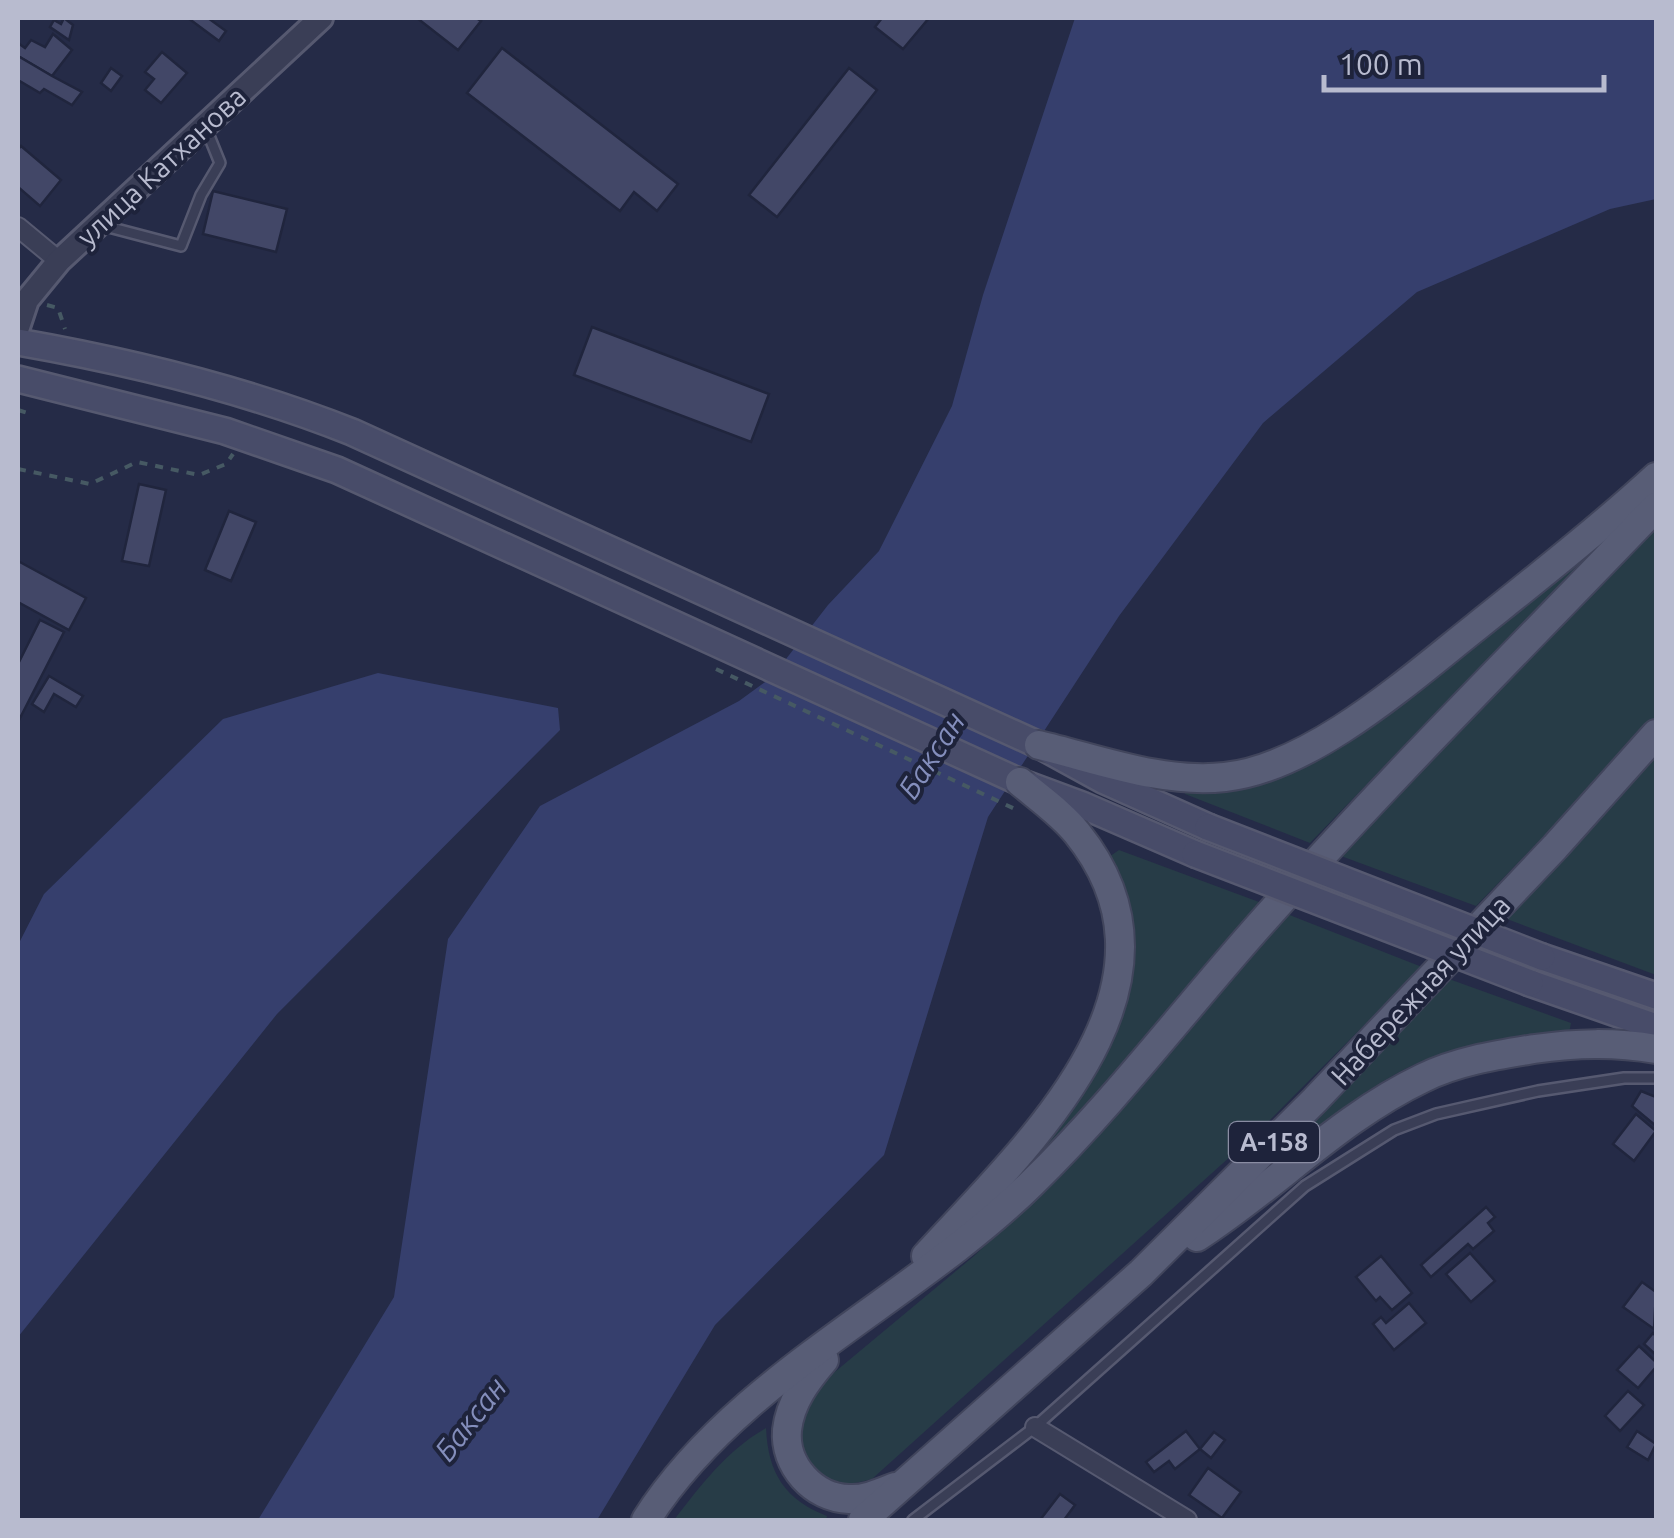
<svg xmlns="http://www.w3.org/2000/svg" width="1674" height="1538" font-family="Ubuntu,sans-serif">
  <rect width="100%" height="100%" fill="#252b47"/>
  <!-- green -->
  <g fill="#273c47">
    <polygon points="1656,526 1656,721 1476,906 1341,856"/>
    <polygon points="1616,527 1310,843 1185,794 1185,786 1264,781"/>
    <polygon points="1656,756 1656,975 1507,919"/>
    <polygon points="1119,850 1259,902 1118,1070 1012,1184 1010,1181 1107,1047 1106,859"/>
    <path d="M1287,914L1422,967L1262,1128L872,1479C823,1493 806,1479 795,1431L818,1386L974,1256L1061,1173Z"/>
    <path d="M1449,979L1571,1023L1569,1033C1525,1036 1481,1040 1439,1055C1371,1077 1314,1134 1259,1177Z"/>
    <path d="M766,1428C768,1473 785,1500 827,1516L826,1520H674C700,1486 728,1449 766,1428Z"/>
  </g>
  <!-- water -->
  <g fill="#363f6d">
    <polygon points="1075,18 1656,18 1656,199 1610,209 1417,292 1263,423 1119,616 988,817 884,1155 715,1325 597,1520 258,1520 394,1297 448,939 540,806 739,701 772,677 828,605 879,551 952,406 983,295"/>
    <polygon points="378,673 558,708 560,730 277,1014 18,1337 18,945 44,894 223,719"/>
  </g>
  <!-- building -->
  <g fill="#424767" stroke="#20253d" stroke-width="2.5">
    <polygon points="64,18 73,25 69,40 50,27 54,20 61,24"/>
    <polygon points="188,18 208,18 226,31 219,41"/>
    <polygon points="417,18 476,18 481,21 458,50"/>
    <polygon points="882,18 929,18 903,49 875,27"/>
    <polygon points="53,34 72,50 52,76 18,56 18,43 25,48 31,40 45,47"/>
    <polygon points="502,48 678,184 657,211 634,192 620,211 467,93"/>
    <polygon points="162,52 187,73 161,103 145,90 154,79 145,72"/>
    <polygon points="18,56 52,76 82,92 72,105 44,89 40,93 18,80"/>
    <polygon points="111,68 122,76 111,91 101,83"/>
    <polygon points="849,68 877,90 777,217 749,195"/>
    <polygon points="21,146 61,180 40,206 18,187 18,149"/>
    <polygon points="213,191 287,209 276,252 203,234"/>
    <polygon points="592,327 769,394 751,442 574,375"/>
    <polygon points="139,484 166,490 149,566 122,561"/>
    <polygon points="229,511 256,522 231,581 205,570"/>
    <polygon points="18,561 86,598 69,630 18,602"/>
    <polygon points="40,620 64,632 18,722 18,664"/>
    <polygon points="49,676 83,696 76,707 54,694 44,712 32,704"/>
    <polygon points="1641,1091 1656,1097 1656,1126 1632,1106"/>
    <polygon points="1636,1114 1656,1131 1634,1161 1613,1144"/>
    <polygon points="1486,1207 1495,1217 1488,1223 1494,1231 1473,1249 1468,1244 1431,1277 1421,1265"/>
    <polygon points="1470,1253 1495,1281 1471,1302 1446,1274"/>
    <polygon points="1381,1256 1412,1293 1392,1310 1380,1297 1376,1301 1356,1277"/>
    <polygon points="1642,1282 1656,1292 1654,1329 1623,1307"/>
    <polygon points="1409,1303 1426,1323 1394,1350 1373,1324 1381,1317 1386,1323"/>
    <polygon points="1653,1333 1656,1336 1656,1355 1644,1344"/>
    <polygon points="1639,1346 1656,1362 1656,1367 1638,1388 1617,1370"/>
    <polygon points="1628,1391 1644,1405 1620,1431 1605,1416"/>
    <polygon points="1186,1431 1200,1449 1175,1469 1169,1461 1154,1472 1146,1462"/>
    <polygon points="1637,1431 1656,1444 1648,1460 1627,1447"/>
    <polygon points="1214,1432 1225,1440 1211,1458 1200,1449"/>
    <polygon points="1208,1468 1241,1492 1222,1518 1189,1495"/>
    <polygon points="1060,1494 1075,1505 1064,1520 1040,1520"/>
  </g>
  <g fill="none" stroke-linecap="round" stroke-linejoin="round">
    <!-- service casing -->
    <g stroke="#565970" stroke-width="14">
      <g id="service">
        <polyline points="101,225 181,246 201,195 220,163 205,126"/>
        <polyline points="913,1520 1035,1427 1305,1186 1394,1130 1436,1114 1538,1091 1624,1078 1656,1078"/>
      </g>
    </g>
    <!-- minor casing -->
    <g stroke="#565970" stroke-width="22">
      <g id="minor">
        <polyline points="18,227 59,261"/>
        <polyline points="1035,1427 1187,1520"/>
      </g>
    </g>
    <!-- tertiary casing -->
    <g stroke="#565970" stroke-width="28">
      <polyline id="tertiary" points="18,327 27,300 59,261 321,18"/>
    </g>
    <!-- secondary casing -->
    <g stroke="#565970" stroke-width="30">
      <g id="secondary">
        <path d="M18,342C132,362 244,389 352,432L1039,745L1103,780L1208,827"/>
        <polyline points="18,379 225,431 337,470 1020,782 1082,805 1195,854"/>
        <polyline points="1542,957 1656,996"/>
        <polyline points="1530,983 1656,1027"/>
      </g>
    </g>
    <!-- primary casing -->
    <g stroke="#41455c" stroke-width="32">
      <g id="primary">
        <path d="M1039,745C1098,759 1163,784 1225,777C1311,768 1409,680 1476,627C1537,578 1598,530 1656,477"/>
        <path d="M1197,1237C1275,1187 1339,1118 1423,1078C1457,1061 1497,1055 1534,1049C1577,1043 1614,1042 1656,1049"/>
        <path d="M926,1256C1025,1147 1202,988 1077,833C1062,814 1039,798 1020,782"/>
        <path d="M824,1360C807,1380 790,1402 787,1430C784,1465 813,1498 849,1499C865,1500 880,1493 895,1487"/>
        <path d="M646,1520C735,1379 914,1299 1031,1184C1112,1105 1181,1014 1256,929C1384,784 1522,647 1656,507"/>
        <polyline points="863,1520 1141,1273 1315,1100 1555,847 1656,734"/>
      </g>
    </g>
    <!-- path -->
    <g stroke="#465963" stroke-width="4" stroke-dasharray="8 8" stroke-linecap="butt">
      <polyline points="47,305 58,308 65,329"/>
      <polyline points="18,410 28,413"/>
      <polyline points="18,469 90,484 137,462 199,475 226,464 233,454"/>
      <polyline points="716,669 1015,809"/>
    </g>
    <!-- service -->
    <use href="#service" stroke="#3a3e56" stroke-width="9"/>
    <!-- minor -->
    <use href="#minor" stroke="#3a3e56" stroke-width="18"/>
    <!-- tertiary -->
    <use href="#tertiary" stroke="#3a3e56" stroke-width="22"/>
    <!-- secondary -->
    <use href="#secondary" stroke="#484c69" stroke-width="25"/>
    <!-- primary -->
    <use href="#primary" stroke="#585d76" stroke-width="28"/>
    <!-- secondary-bridge casing -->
    <g stroke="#565970" stroke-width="30" stroke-linecap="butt">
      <g id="secondary-bridge">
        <polyline points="1208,827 1542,957"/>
        <polyline points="1195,854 1530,983"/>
      </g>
    </g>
    <!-- secondary-bridge -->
    <use href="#secondary-bridge" stroke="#484c69" stroke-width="25"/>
  </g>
  <g text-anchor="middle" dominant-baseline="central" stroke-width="8" stroke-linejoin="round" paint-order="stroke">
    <!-- shield labels -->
    <rect fill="#1e233b" stroke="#8a8da3" stroke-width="2.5" x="1229" y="1122" width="90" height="40" rx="8"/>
    <g font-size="25" font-weight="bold" fill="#b8bbcf">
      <text x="1274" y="1142">А-158</text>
    </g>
    <!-- street labels -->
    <g font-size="28" fill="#b8bbcf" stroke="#1e233b">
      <text transform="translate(161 166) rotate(-43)">улица Катханова</text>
      <text transform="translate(1420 990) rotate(-47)">Набережная улица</text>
    </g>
    <!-- water labels -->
    <g font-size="30" font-style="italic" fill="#848ebc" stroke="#1e233b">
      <text transform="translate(931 755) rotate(-57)">Баксан</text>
      <text transform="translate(470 1419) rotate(-52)">Баксан</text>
    </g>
  </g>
  <!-- border -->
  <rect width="1674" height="1538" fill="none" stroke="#b8bbcf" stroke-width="40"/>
  <!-- scale -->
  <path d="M1324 75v15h280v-15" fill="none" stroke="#b8bbcf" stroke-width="5"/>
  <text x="1339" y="75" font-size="30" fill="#b8bbcf" stroke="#1e233b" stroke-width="8" paint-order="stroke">100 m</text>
</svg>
